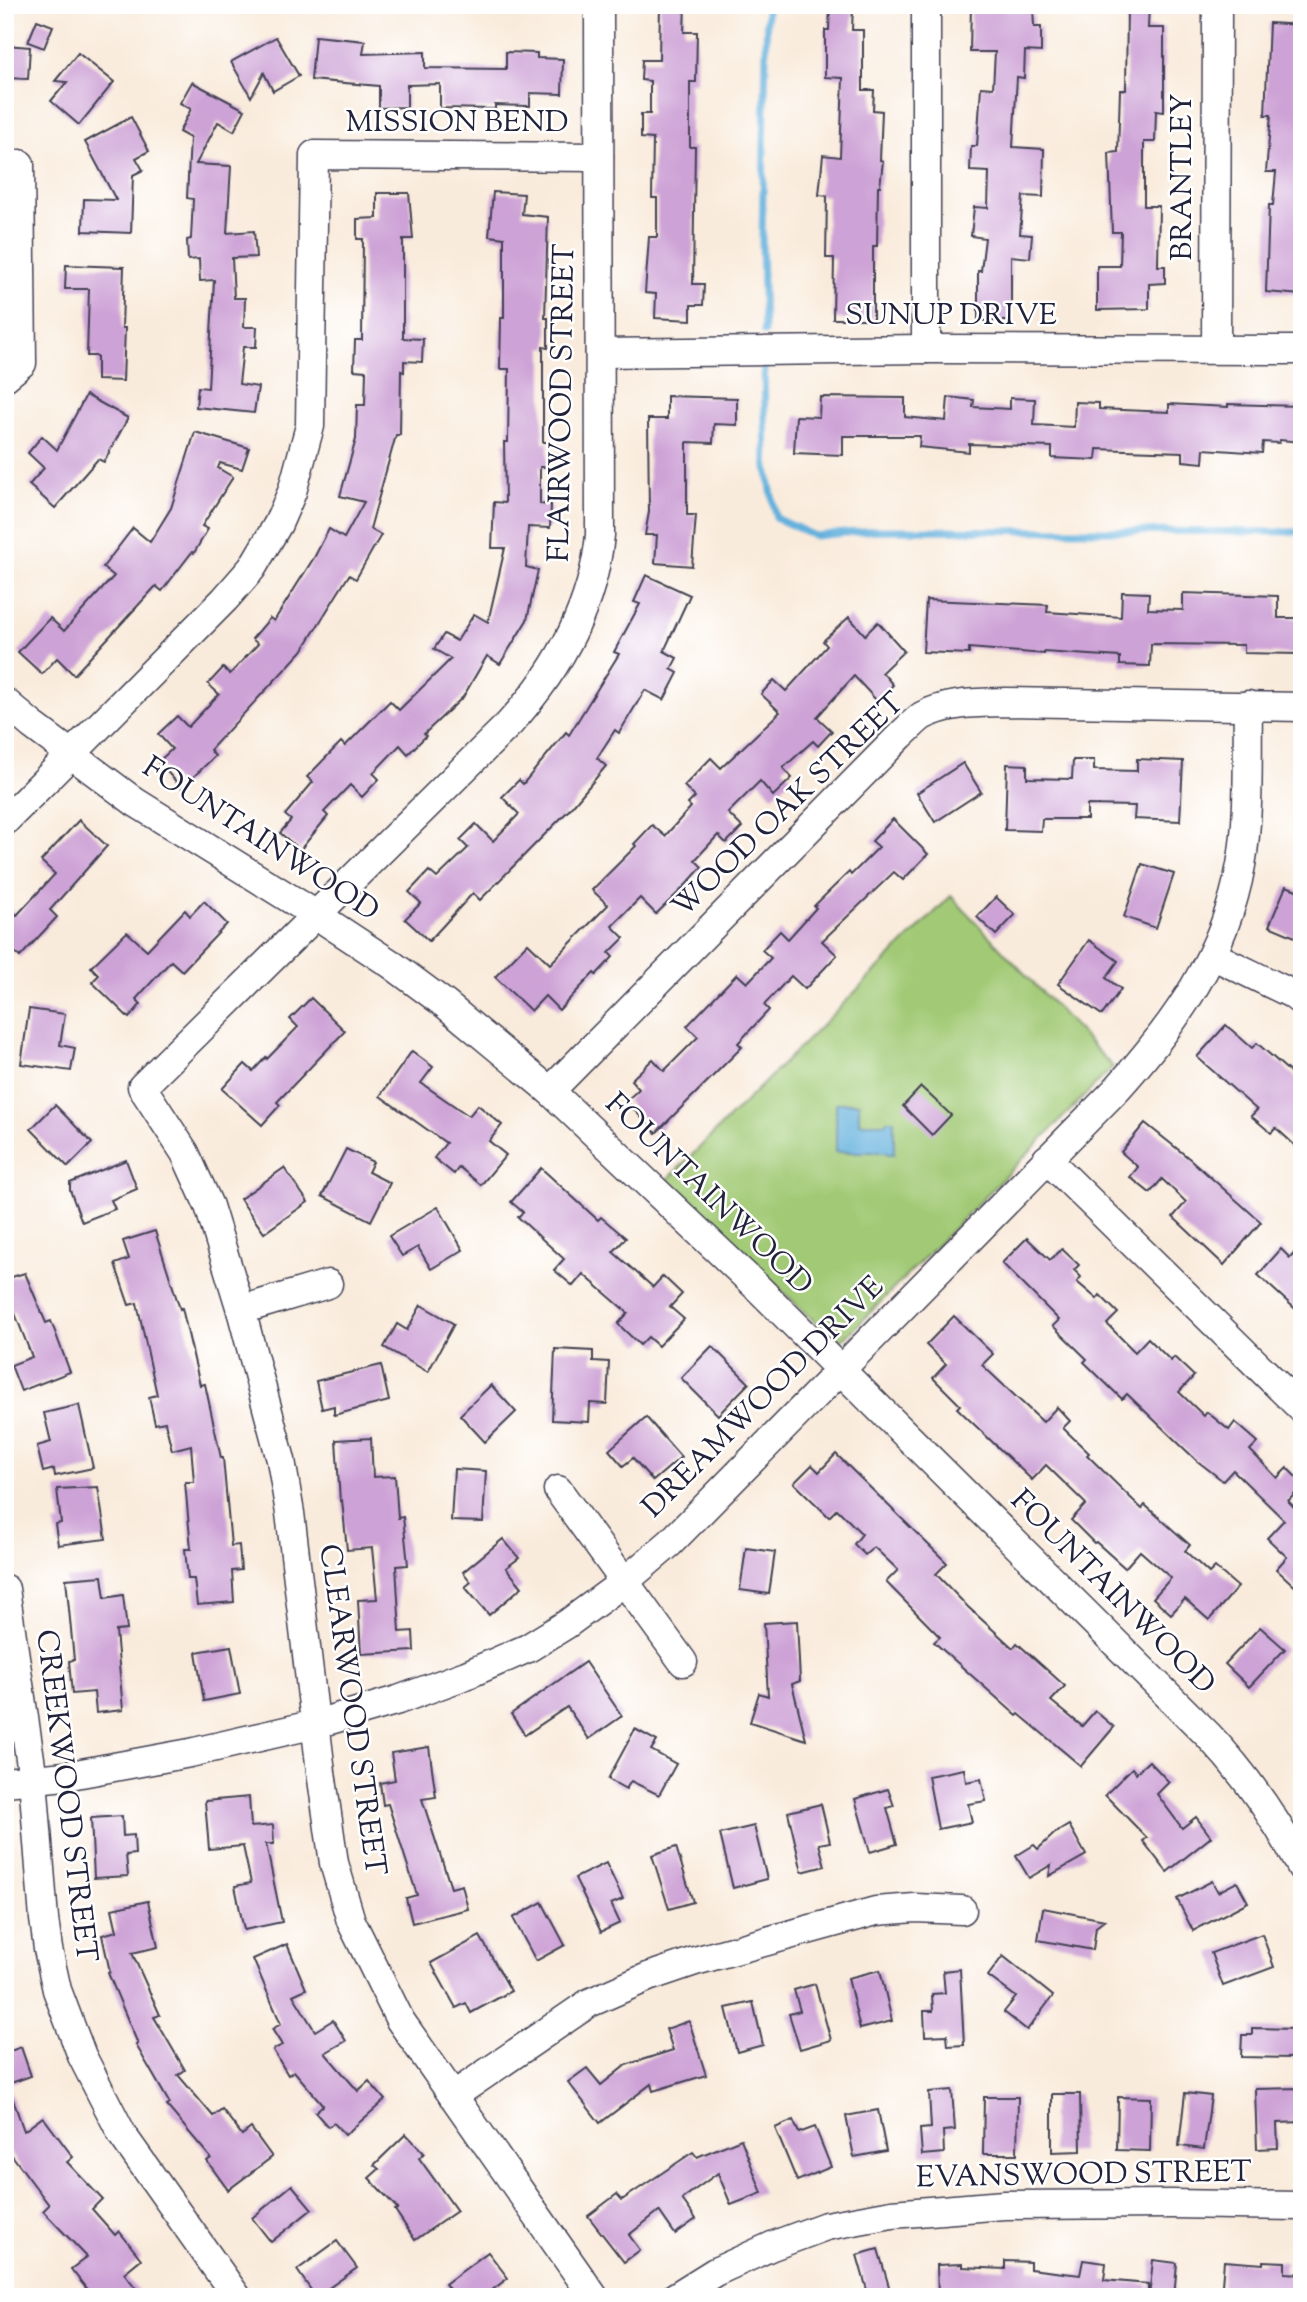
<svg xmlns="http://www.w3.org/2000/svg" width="1307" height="2302" font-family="'Sorts Mill Goudy',serif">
  <rect width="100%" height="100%" fill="#fff"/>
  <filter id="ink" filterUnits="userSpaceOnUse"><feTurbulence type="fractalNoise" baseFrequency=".0143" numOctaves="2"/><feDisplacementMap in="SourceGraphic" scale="14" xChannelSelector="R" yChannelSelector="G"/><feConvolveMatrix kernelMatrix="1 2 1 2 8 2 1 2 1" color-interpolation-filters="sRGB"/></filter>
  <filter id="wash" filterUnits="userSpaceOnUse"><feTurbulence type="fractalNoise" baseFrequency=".00686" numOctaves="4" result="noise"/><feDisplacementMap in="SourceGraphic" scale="28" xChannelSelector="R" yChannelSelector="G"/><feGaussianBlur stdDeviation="1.57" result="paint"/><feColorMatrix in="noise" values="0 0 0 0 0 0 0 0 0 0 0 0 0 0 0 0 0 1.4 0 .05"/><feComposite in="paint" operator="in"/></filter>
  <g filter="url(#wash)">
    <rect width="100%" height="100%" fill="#f9ebdb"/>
    <!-- green -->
    <polygon fill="#a2ca76" stroke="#627658" stroke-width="2" points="951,896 1113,1067 845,1338 838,1341 831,1337 666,1181"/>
    <!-- water -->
    <polygon fill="#63b1dd" stroke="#426a8c" stroke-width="2" points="836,1103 859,1103 859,1123 887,1123 887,1120 894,1120 894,1154 888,1154 887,1152 836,1152"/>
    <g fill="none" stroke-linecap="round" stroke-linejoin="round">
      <!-- stream -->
      <g stroke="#63b1dd" stroke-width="7">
        <polyline points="764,332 762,240 767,5"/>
        <polyline points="764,369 766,462 776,518 815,536 876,530 1302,532"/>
      </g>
    </g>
    <g id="blocks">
      <!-- building -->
      <g fill="#cda2d6">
        <polygon points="660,5 685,5 684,32 697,32 696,82 690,82 690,147 695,147 693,284 704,284 703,305 691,305 691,320 655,318 656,294 645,293 649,237 657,237 657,198 652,198 653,139 641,138 641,114 650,114 650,81 641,80 642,60 659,60"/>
        <polygon points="830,5 853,5 852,30 863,30 863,90 874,90 873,110 882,111 880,160 883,161 880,186 878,186 877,246 873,246 873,319 833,319 834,258 826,258 827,196 819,195 823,155 840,157 843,78 825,77 825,30 829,30"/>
        <polygon points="971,5 1033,5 1034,27 1041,27 1041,52 1025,51 1024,78 1017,77 1013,147 1044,149 1043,197 1023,196 1020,234 1032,235 1030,258 1011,256 1011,321 978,321 978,271 981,271 985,238 971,236 974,207 988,208 989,172 970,171 971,146 977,146 981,87 993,88 995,52 970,52"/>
        <polygon points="1127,5 1149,5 1148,28 1164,28 1164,112 1156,111 1155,142 1144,142 1144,206 1159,206 1158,266 1165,266 1165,283 1149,284 1149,309 1097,310 1097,266 1120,266 1121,232 1112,232 1109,153 1118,152 1120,90 1126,90"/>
        <polygon points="37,20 53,26 44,48 28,42"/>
        <polygon points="1269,23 1302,25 1302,295 1266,292 1269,205 1273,205 1276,172 1266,172 1271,115 1265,115"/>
        <polygon points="315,36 365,41 363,54 425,52 425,68 506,69 506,52 537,53 537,58 563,59 562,94 530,93 530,106 495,105 495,109 440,108 440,84 407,85 407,107 379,108 379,86 311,80"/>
        <polygon points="276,37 299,76 273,91 264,73 251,97 231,62"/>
        <polygon points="5,45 30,47 28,79 5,78"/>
        <polygon points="78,53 114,82 79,125 51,101 67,82 55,81"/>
        <polygon points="192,82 245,110 234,131 218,122 196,164 231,166 227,233 254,231 256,257 232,258 234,298 245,298 244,327 257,327 256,347 243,347 239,384 258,387 254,413 196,407 198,387 208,388 214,280 200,281 199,259 188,260 187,240 191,239 193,199 187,198 190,138 179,132 191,109 180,103"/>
        <polygon points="131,117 149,151 136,158 143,170 133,175 131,233 83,231 84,199 116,200 85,142"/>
        <polygon points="493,192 524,194 522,214 548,217 545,318 548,318 548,348 543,347 543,442 548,442 548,467 540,467 540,504 551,505 550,528 528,527 526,567 538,570 527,620 500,664 487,656 463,697 424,734 426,736 408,754 400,745 373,773 379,779 362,797 350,785 324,812 328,816 300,850 280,833 291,820 285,815 313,782 307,777 341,742 345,746 390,701 399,710 451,659 434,649 444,634 457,641 474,614 488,622 505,548 492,548 494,502 505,503 504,442 508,442 509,369 500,369 501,318 504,318 504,238 489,236"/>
        <polygon points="377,193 409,193 413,239 403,239 403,338 423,339 422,362 404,361 404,372 401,371 400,435 396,435 370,529 381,535 356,579 349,575 302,651 210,750 215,756 182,788 158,762 172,749 158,734 177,716 188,727 219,694 208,684 223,668 230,674 258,644 252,639 270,618 274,621 315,556 329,529 344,538 364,502 340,496 356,439 357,405 365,405 366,371 354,370 355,340 362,340 363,239 357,239 357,219 377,218"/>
        <polygon points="66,265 124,267 122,328 125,328 123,381 97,380 97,356 87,356 89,289 65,289"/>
        <polygon points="86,395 128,418 104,462 98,459 55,508 29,485 44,468 28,453 42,436 57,450"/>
        <polygon points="667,396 737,398 737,425 714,424 713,443 687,442 687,515 696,515 692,566 655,563 657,535 645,535 649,512 648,419 667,419"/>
        <polygon points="820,397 905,398 905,417 946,421 948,397 974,400 973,407 1010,409 1010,398 1035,399 1034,425 1074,427 1075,402 1099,403 1099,409 1169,412 1169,404 1228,407 1228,404 1302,406 1302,442 1280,440 1279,443 1263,442 1262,453 1204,449 1203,463 1183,461 1183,452 1097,449 1096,460 1052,458 1052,447 969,444 969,452 919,447 920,436 843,436 843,455 794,453 796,416 819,417"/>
        <polygon points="195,432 249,448 242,469 220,463 218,468 233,477 202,526 208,529 194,553 192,552 162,591 156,586 74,675 57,658 42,674 18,652 50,618 64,631 114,576 103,567 133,528 150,542 171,508"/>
        <polygon points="646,575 690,595 664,651 677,658 671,669 678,673 664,700 645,690 619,733 615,730 597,758 606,766 569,810 480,900 473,893 429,941 405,919 421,903 409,892 429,871 437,878 468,848 460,840 476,824 493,841 519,814 502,797 519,780 523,784 566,732 569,735 619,654 614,652 640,604 634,602"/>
        <polygon points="1122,592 1149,593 1148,609 1183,610 1183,593 1278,596 1278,618 1297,618 1297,654 1244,653 1244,645 1151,644 1150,666 1120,665 1120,657 1044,652 1044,654 969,648 969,654 923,652 926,600 1048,605 1047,612 1121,617"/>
        <polygon points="849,617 865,635 878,622 904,651 882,672 893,685 877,701 854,676 817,717 832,731 818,746 813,741 783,768 792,778 773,796 760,781 728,813 742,827 726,843 718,835 695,860 702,867 683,888 656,914 640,898 612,926 624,938 609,953 613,957 596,975 594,973 559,1010 545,996 531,1011 495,977 528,943 550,964 608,905 592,890 636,846 634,844 652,825 665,836 691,807 688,804 695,797 684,786 711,758 721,768 780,712 761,694 774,680 786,691 827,646 823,641"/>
        <polygon points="1137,759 1183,761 1180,821 1134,819 1135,806 1087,805 1087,819 1042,819 1041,831 1005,830 1007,764 1027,765 1027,778 1072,779 1073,760 1094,760 1094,770 1137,771"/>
        <polygon points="963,763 981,792 935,822 917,793"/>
        <polygon points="893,819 928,854 903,880 894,872 822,941 837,955 805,989 791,976 764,1005 769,1010 738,1043 742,1047 656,1133 626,1101 639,1089 631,1080 653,1059 664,1071 698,1037 687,1026 737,974 747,983 771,958 762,950 780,931 788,939 816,908 814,906 849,872 851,875 879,847 872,841"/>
        <polygon points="79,820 107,846 50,910 57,917 20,957 5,943 5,905 17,915 55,874 41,861"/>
        <polygon points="1142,864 1174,874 1156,928 1124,917"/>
        <polygon points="1286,886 1302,892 1302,940 1269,926"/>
        <polygon points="996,897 1015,915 996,935 977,917"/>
        <polygon points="204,901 227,924 182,971 171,961 136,999 141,1004 129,1018 92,982 99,975 91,967 127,932 147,950 185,910 190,916"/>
        <polygon points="1089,940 1118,961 1106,978 1121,989 1102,1015 1058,984"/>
        <polygon points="311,998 345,1031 277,1102 280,1105 262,1125 222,1089 245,1064 253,1071 266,1057 267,1059 298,1027 290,1019"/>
        <polygon points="29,1009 65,1014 60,1045 75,1048 71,1071 21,1064"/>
        <polygon points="1226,1025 1252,1048 1257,1043 1302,1083 1302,1152 1276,1128 1271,1133 1251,1116 1257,1110 1197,1057"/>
        <polygon points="412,1051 433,1067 421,1083 469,1116 478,1105 502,1125 489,1141 506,1155 481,1185 459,1167 454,1174 434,1158 446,1143 380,1096"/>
        <polygon points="921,1087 951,1115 932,1135 903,1106"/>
        <polygon points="55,1105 92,1143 68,1167 31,1129"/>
        <polygon points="1145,1123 1190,1159 1261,1222 1224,1265 1173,1217 1186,1202 1162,1179 1150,1193 1130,1177 1138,1167 1121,1152"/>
        <polygon points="346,1149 373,1162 368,1172 390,1183 371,1221 322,1196"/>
        <polygon points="126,1160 137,1189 111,1200 115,1209 82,1222 70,1190 70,1183"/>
        <polygon points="284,1168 308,1202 264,1233 240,1199"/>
        <polygon points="541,1168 598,1220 601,1217 626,1238 613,1252 653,1287 663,1276 682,1294 670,1307 684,1319 658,1346 648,1337 640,1345 618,1324 628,1313 583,1274 573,1286 554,1270 564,1259 518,1217 523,1212 511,1202"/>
        <polygon points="438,1207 463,1250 431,1269 418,1247 402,1256 389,1236"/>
        <polygon points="155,1231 180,1309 182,1308 200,1385 205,1384 221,1458 223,1458 231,1546 239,1545 241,1570 232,1571 234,1602 197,1605 194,1579 188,1579 185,1549 191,1549 185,1482 194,1482 191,1445 172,1450 165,1422 155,1424 149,1397 157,1395 137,1303 129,1305 115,1264 129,1259 123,1241"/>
        <polygon points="1027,1238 1050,1260 1062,1249 1079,1265 1074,1270 1081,1277 1077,1282 1097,1299 1100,1295 1118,1313 1107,1324 1135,1352 1148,1338 1171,1361 1174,1357 1194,1376 1179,1392 1204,1416 1207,1412 1229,1430 1235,1422 1258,1442 1250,1450 1277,1478 1287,1468 1302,1483 1302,1487 1288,1501 1295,1508 1302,1501 1302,1593 1276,1569 1287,1557 1267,1538 1284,1520 1233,1470 1223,1481 1196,1460 1127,1394 1122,1399 1084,1362 1087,1359 1053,1326 1059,1320 1002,1263"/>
        <polygon points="1302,1245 1302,1315 1258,1275 1281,1249 1290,1258"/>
        <polygon points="25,1273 46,1323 51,1321 70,1372 21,1391 11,1365 32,1357 14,1311 5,1315 5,1279"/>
        <polygon points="421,1305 454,1324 428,1372 384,1347 397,1324 407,1330"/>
        <polygon points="954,1316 993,1354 982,1365 1043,1422 1057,1407 1070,1421 1063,1428 1089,1453 1087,1455 1142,1509 1145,1505 1190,1545 1185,1551 1209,1573 1215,1567 1238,1587 1209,1620 1185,1599 1171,1614 1153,1598 1171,1578 1140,1551 1125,1568 1096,1542 1094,1543 1071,1520 1086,1504 1046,1465 1032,1480 957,1408 960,1405 933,1378 946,1364 926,1345"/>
        <polygon points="712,1346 749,1383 718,1415 681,1378"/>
        <polygon points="555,1349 593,1351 593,1361 609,1362 607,1404 590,1403 589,1422 552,1420"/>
        <polygon points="381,1365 389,1401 334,1415 334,1406 322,1409 316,1381"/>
        <polygon points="491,1385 516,1412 485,1442 460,1415"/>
        <polygon points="79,1405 93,1468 55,1476 54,1469 43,1472 37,1446 51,1442 44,1413"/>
        <polygon points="646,1417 681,1457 653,1481 633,1458 623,1466 609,1450"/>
        <polygon points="371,1438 373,1477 395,1476 398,1518 403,1517 408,1565 396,1566 400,1632 413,1631 414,1651 361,1654 358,1600 377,1599 372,1548 347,1550 342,1500 340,1501 336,1440"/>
        <polygon points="836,1454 947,1563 936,1574 968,1607 1013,1648 1017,1643 1065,1686 1051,1701 1082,1726 1095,1711 1114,1727 1081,1766 1019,1714 1017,1716 934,1642 940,1637 886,1582 898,1570 874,1547 865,1555 854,1544 862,1534 837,1509 829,1517 794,1483 812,1465 819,1472"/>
        <polygon points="454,1469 486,1471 483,1522 451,1521"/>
        <polygon points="98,1487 106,1539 58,1545 55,1524 61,1523 57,1489"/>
        <polygon points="503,1539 519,1558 506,1568 522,1587 489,1615 465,1587 471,1582 463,1572"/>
        <polygon points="746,1548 775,1552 769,1594 740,1590"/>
        <polygon points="102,1576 105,1598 123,1595 127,1630 116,1631 123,1710 96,1713 94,1692 72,1694 69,1661 74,1660 66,1579"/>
        <polygon points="797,1621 800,1681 792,1684 806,1740 750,1722 759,1693 768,1696 764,1623"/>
        <polygon points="1260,1627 1285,1649 1249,1687 1225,1664"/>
        <polygon points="231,1646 240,1694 204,1701 196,1652"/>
        <polygon points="585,1662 622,1716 589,1739 567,1707 525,1735 511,1714"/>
        <polygon points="635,1729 657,1741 651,1750 676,1764 659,1795 631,1781 626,1789 608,1779"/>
        <polygon points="429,1747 436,1797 422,1799 451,1888 462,1885 468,1909 412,1923 406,1898 417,1895 388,1804 383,1805 380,1783 395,1780 391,1753"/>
        <polygon points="1149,1761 1169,1782 1157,1794 1182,1828 1196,1817 1211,1837 1167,1872 1143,1841 1147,1838 1105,1795 1132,1768 1136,1773"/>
        <polygon points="964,1769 966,1782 981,1779 986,1801 968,1804 972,1822 938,1829 928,1776"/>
        <polygon points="888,1789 894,1806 887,1808 897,1844 870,1852 855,1799"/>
        <polygon points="249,1797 251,1827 273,1825 274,1844 266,1844 282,1922 244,1930 235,1886 251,1883 243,1846 209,1849 205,1801"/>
        <polygon points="821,1804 830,1842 819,1844 825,1866 802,1872 788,1812"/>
        <polygon points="122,1816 123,1836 134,1835 135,1854 126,1855 128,1876 94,1878 91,1818"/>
        <polygon points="1069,1825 1086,1855 1049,1876 1051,1865 1029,1878 1016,1856 1034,1845 1038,1849 1054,1834"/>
        <polygon points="754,1826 767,1879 733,1888 720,1834"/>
        <polygon points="676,1847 693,1902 669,1909 652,1855"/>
        <polygon points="606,1863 623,1899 611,1904 620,1923 601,1932 575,1878"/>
        <polygon points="1212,1881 1218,1892 1237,1882 1248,1902 1193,1931 1177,1899"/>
        <polygon points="148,1901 158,1947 132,1953 160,2015 154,2017 185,2070 178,2075 213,2116 222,2109 242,2135 251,2128 272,2157 228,2190 207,2161 211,2158 167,2106 170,2104 136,2045 138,2044 108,1973 110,1972 102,1935 117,1931 112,1909"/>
        <polygon points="542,1902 565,1945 536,1961 513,1918"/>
        <polygon points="1043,1908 1105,1920 1096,1927 1093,1950 1038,1940"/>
        <polygon points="1262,1934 1274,1967 1223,1986 1211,1953"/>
        <polygon points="480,1936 511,1991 471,2013 466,2003 456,2008 431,1963"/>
        <polygon points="287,1944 306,1989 293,1995 315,2031 333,2020 346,2041 325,2053 358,2091 369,2081 385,2100 345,2135 334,2123 328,2127 315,2112 323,2105 294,2071 288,2075 273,2050 282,2045 272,2029 281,2024 253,1959"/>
        <polygon points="1003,1956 1053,1996 1027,2030 1004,2012 1016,1997 988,1976"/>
        <polygon points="960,1969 964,2045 948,2046 947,2035 925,2036 924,2011 933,2011 932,1994 945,1993 943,1971"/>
        <polygon points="880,1970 892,2021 860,2029 848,1978"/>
        <polygon points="815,1984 831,2040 800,2049 789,2014 800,2011 794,1990"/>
        <polygon points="753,2002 763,2045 737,2052 726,2008"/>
        <polygon points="689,2021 706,2075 653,2091 651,2084 600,2123 568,2082 587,2068 601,2085 626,2065 673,2050 666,2029"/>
        <polygon points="1252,2028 1297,2029 1296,2058 1241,2057 1242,2035 1252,2035"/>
        <polygon points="21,2047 31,2076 5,2085 5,2053"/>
        <polygon points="8,2085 24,2131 43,2117 73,2157 67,2162 102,2199 92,2209 115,2235 119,2231 141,2259 124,2273 143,2297 93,2297 71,2269 87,2257 43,2211 49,2205 5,2146 5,2086"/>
        <polygon points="1302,2088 1302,2122 1277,2123 1278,2148 1257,2149 1255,2089"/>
        <polygon points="952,2090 955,2130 943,2131 944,2153 922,2155 920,2129 931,2128 929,2092"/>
        <polygon points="1185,2093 1211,2096 1204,2149 1179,2146"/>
        <polygon points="1052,2094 1080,2094 1081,2151 1052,2152"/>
        <polygon points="984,2097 1018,2097 1017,2154 983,2154"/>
        <polygon points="1118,2097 1151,2098 1150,2151 1117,2150"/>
        <polygon points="878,2110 886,2151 854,2157 846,2116"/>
        <polygon points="793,2120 799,2133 815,2127 831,2167 797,2181 775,2128"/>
        <polygon points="406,2134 424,2153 419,2158 457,2211 415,2240 395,2210 398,2209 369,2178 379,2169 374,2165"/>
        <polygon points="741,2139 762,2193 731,2205 718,2173 682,2199 696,2219 675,2234 659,2211 629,2235 640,2250 624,2262 588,2216 617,2194 622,2200 693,2152 697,2157"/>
        <polygon points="292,2185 312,2209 271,2242 252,2218"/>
        <polygon points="337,2241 357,2268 316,2297 297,2270"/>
        <polygon points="878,2249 892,2297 869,2297 857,2255"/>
        <polygon points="488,2252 508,2278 483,2297 455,2297 445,2284"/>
        <polygon points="1083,2260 1106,2263 1104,2280 1148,2284 1148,2297 938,2297 937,2265 962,2264 962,2267 1005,2269 1005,2261 1030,2262 1030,2269 1080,2275"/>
        <polygon points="1153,2260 1177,2263 1174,2297 1149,2297"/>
        <polygon points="1224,2261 1263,2264 1263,2261 1285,2262 1285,2273 1302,2274 1302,2297 1221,2297"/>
      </g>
    </g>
  </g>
  <g filter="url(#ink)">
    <use href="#blocks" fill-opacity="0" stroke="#424053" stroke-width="2"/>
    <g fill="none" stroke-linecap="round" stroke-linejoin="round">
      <!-- minor casing -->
      <g stroke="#424053" stroke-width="31">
        <g id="minor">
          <polyline points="5,166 20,164 22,363 5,377"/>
          <polyline points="926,349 926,5"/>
          <polyline points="1216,349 1217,5"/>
          <polyline points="600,353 926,349 1302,350"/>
          <path d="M5,702L32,725L135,802L318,916L391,964L445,1004L550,1091L758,1288L1208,1735C1246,1775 1276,1819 1302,1868"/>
          <polyline points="5,821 225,599 252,568 278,524 292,492 310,426 314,155 599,157"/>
          <polyline points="1212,955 1292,994 1302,1002"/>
          <path d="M550,1091L901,735C908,729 915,721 922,716C947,702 978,703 1005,702L1302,707"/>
          <polyline points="1047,1159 1302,1409"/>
          <polyline points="241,1310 328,1284"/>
          <polyline points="558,1490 683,1662"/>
          <polyline points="5,1589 33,1779 44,1919 48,1949 57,1990 82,2056 123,2136 237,2297"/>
          <path d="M5,1782L65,1776L190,1753L316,1724L398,1700L466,1675L528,1648L567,1624L624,1582L670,1543L1115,1091C1175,1024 1225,955 1241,865C1250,816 1247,755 1248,705"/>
          <polyline points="453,2096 589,2003 648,1977 695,1961 876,1911 915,1908 962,1910"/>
          <path d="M594,2297L400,2020L351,1921L334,1863L321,1772L290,1513L281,1460L241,1310L209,1206L185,1153L142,1087L510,723C558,670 593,607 600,535L599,5"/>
          <polyline points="675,2297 715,2272 772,2246 826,2226 892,2214 1004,2205 1172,2204 1302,2206"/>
        </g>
      </g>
      <!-- minor -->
      <use href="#minor" stroke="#fff" stroke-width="28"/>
    </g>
  </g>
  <g text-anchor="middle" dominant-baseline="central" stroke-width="5" stroke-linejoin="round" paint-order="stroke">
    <!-- street labels -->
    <g font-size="30" fill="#22223b" stroke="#fff">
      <text x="457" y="123">MISSION BEND</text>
      <text transform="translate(1183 177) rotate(-90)">BRANTLEY</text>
      <text x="951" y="316">SUNUP DRIVE</text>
      <text transform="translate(563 403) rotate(-89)">FLAIRWOOD STREET</text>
      <text transform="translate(789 806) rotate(-44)">WOOD OAK STREET</text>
      <text transform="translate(260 840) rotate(33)">FOUNTAINWOOD</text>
      <text transform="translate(708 1195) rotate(44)">FOUNTAINWOOD</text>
      <text transform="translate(764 1398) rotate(-45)">DREAMWOOD DRIVE</text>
      <text transform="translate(1112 1593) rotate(45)">FOUNTAINWOOD</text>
      <text transform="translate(351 1710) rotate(82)">CLEARWOOD STREET</text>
      <text transform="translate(65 1796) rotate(83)">CREEKWOOD STREET</text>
      <text transform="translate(1084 2176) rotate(-1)">EVANSWOOD STREET</text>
    </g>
  </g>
  <!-- margin -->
  <rect width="1307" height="2302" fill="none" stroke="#fff" stroke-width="28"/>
</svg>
